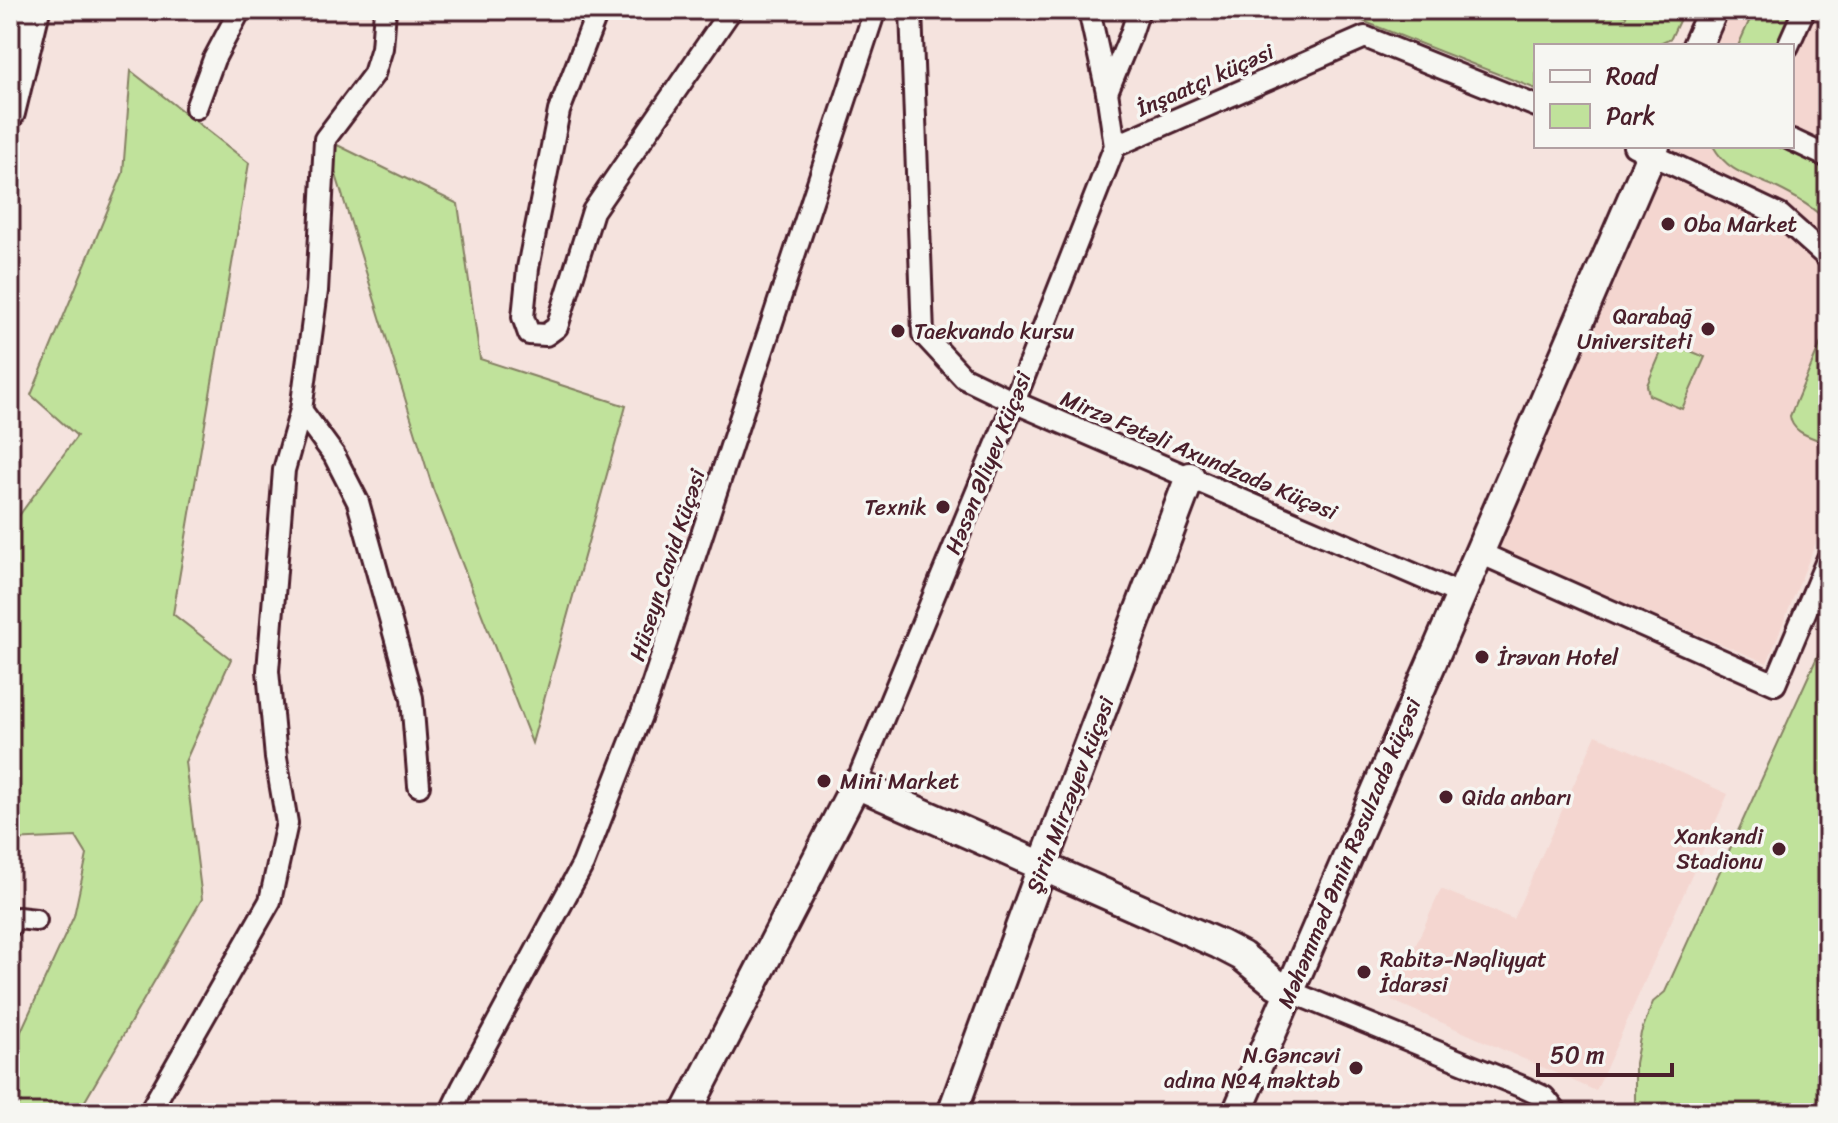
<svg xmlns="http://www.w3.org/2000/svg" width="1838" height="1123" font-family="Sriracha,sans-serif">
  <rect width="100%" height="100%" fill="#f5e3de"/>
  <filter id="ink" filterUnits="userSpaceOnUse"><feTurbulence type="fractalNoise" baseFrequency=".0125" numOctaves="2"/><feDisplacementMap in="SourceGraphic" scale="16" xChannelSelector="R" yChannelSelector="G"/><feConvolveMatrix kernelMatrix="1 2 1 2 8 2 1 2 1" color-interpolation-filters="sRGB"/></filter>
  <g filter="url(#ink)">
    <!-- built -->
    <g fill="#f4d6d0">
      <polygon points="1725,10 1828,10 1828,513 1767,663 1493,549 1666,146 1792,146 1792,46 1709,46"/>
      <polygon points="1596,735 1728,794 1596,1091 1391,1000 1441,889 1513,919"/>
    </g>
    <!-- green -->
    <g fill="#c0e29b" stroke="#858063" stroke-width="2">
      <polygon points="1358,10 1610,10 1626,16 1630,10 1684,10 1671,38 1653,46 1536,46 1536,89 1355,18"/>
      <polygon points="1754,10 1792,10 1776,46 1738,46"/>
      <polygon points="131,71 249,163 173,614 231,659 185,762 202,899 78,1113 10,1113 10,1055 74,916 87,855 76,837 10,840 10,514 18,517 77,436 31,395 123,173"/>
      <polygon points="325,139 458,204 480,359 626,406 532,743 433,489"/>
      <path d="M1713,146H1776L1828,169V222C1813,207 1794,196 1775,187C1749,175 1729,174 1713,146Z"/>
      <path d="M1828,326V444C1813,437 1792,434 1790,416Z"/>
      <polygon points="1671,343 1705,357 1682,409 1649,395 1647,385 1664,345"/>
      <polygon points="1828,633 1828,1113 1635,1113 1635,1063 1641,1033 1653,1002 1665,992"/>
    </g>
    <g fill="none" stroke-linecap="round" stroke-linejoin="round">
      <!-- street casing -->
      <g stroke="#4a1f2b" stroke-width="26">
        <g id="street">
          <polyline points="598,10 559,111 528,268 523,317 529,334 546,335 557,327 593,211 731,10"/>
          <polyline points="911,10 923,334 964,378 1014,402 1460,594"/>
          <polyline points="1788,46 1804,10"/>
          <polyline points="1107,92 1131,34 1139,10"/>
          <polyline points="196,108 214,59 240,10"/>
          <polyline points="1792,140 1828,157"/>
          <polyline points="1115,146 1365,37 1536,106"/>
          <polyline points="1634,146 1780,215 1828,258"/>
          <polyline points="301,410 334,455 358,502 412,698 419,786"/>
          <polyline points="1480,553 1775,684 1828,558"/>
          <polyline points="856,784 1014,402 1115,146 1107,92 1089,10"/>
          <polyline points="10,926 11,921 18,918 36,920"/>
          <polyline points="1289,991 1525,1088 1544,1097 1557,1113"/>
          <polyline points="149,1113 270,901 287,823 276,758 268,671 284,470 301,410 317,291 325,139 374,74 382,48 385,10"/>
          <polyline points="450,1113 462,1088 583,864 649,695 875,10"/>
        </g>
      </g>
      <!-- secondary casing -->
      <g stroke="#4a1f2b" stroke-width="34">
        <g id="secondary">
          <polyline points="1697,46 1713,10"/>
          <polyline points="10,113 35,10"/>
          <polyline points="686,1113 856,784 1219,944 1242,956 1275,983 1289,991"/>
          <polyline points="952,1113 1043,865 1190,477"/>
          <polyline points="1237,1113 1655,146"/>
        </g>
      </g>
      <!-- street -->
      <use href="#street" stroke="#f6f6f2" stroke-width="20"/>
      <!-- secondary -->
      <use href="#secondary" stroke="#f6f6f2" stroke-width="28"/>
    </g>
  </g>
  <!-- markers -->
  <g fill="#4a1f2b" stroke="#f6f6f2" stroke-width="3">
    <circle cx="1668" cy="224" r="8"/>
    <circle cx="1708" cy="329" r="8"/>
    <circle cx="898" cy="331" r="8"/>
    <circle cx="943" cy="507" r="8"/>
    <circle cx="1482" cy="657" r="8"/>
    <circle cx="824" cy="781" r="8"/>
    <circle cx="1446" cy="797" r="8"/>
    <circle cx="1779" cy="849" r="8"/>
    <circle cx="1364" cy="972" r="8"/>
    <circle cx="1356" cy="1068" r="8"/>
  </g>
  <g text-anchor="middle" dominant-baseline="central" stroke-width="7" stroke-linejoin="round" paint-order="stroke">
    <!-- street labels -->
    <g font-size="22" fill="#4a1f2b" stroke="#f6f6f2">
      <text transform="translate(1205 80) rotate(-24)">İnşaatçı küçəsi</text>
      <text transform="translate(1199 455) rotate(23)">Mirzə Fətəli Axundzadə Küçəsi</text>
      <text transform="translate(988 463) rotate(-68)">Həsən Əliyev Küçəsi</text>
      <text transform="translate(667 565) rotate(-72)">Hüseyn Cavid Küçəsi</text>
      <text transform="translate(1070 795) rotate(-69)">Şirin Mirzəyev küçəsi</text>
      <text transform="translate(1349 853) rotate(-67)">Məhəmməd Əmin Rəsulzadə küçəsi</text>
    </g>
    <!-- poi labels -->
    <g font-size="22" fill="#4a1f2b" stroke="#f6f6f2" text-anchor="start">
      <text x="1684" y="224">Oba Market</text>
      <text x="1692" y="316" text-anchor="end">Qarabağ<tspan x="1692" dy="25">Universiteti</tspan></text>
      <text x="914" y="331">Taekvando kursu</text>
      <text x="927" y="507" text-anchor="end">Texnik</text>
      <text x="1498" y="657">İrəvan Hotel</text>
      <text x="840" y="781">Mini Market</text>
      <text x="1462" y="797">Qida anbarı</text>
      <text x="1763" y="836" text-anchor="end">Xankəndi<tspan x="1763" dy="25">Stadionu</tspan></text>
      <text x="1380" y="959">Rabitə-Nəqliyyat<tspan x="1380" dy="25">İdarəsi</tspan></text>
      <text x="1340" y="1055" text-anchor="end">N.Gəncəvi<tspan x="1340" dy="25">adına №4 məktəb</tspan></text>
    </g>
  </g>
  <!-- margin -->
  <rect width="1838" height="1123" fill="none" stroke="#f6f6f2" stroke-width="40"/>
  <rect x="20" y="20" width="1798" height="1083" fill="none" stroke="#4a1f2b" stroke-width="3" filter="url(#ink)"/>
  <!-- legend -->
  <rect x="1534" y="44" width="260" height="104" fill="#f6f6f2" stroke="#b1a0a2" stroke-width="2"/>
  <rect x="1550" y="70" width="40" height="12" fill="#f6f6f2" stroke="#b1a0a2" stroke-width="2"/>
  <text x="1606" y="84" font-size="24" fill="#4a1f2b">Road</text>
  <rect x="1550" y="104" width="40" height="24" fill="#c0e29b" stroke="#b1a0a2" stroke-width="2"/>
  <text x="1606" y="124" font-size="24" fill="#4a1f2b">Park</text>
  <!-- scale -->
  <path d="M1538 1063v12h134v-12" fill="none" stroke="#4a1f2b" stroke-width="4"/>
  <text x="1550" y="1063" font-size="24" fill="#4a1f2b" stroke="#f6f6f2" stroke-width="6" paint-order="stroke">50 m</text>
</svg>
